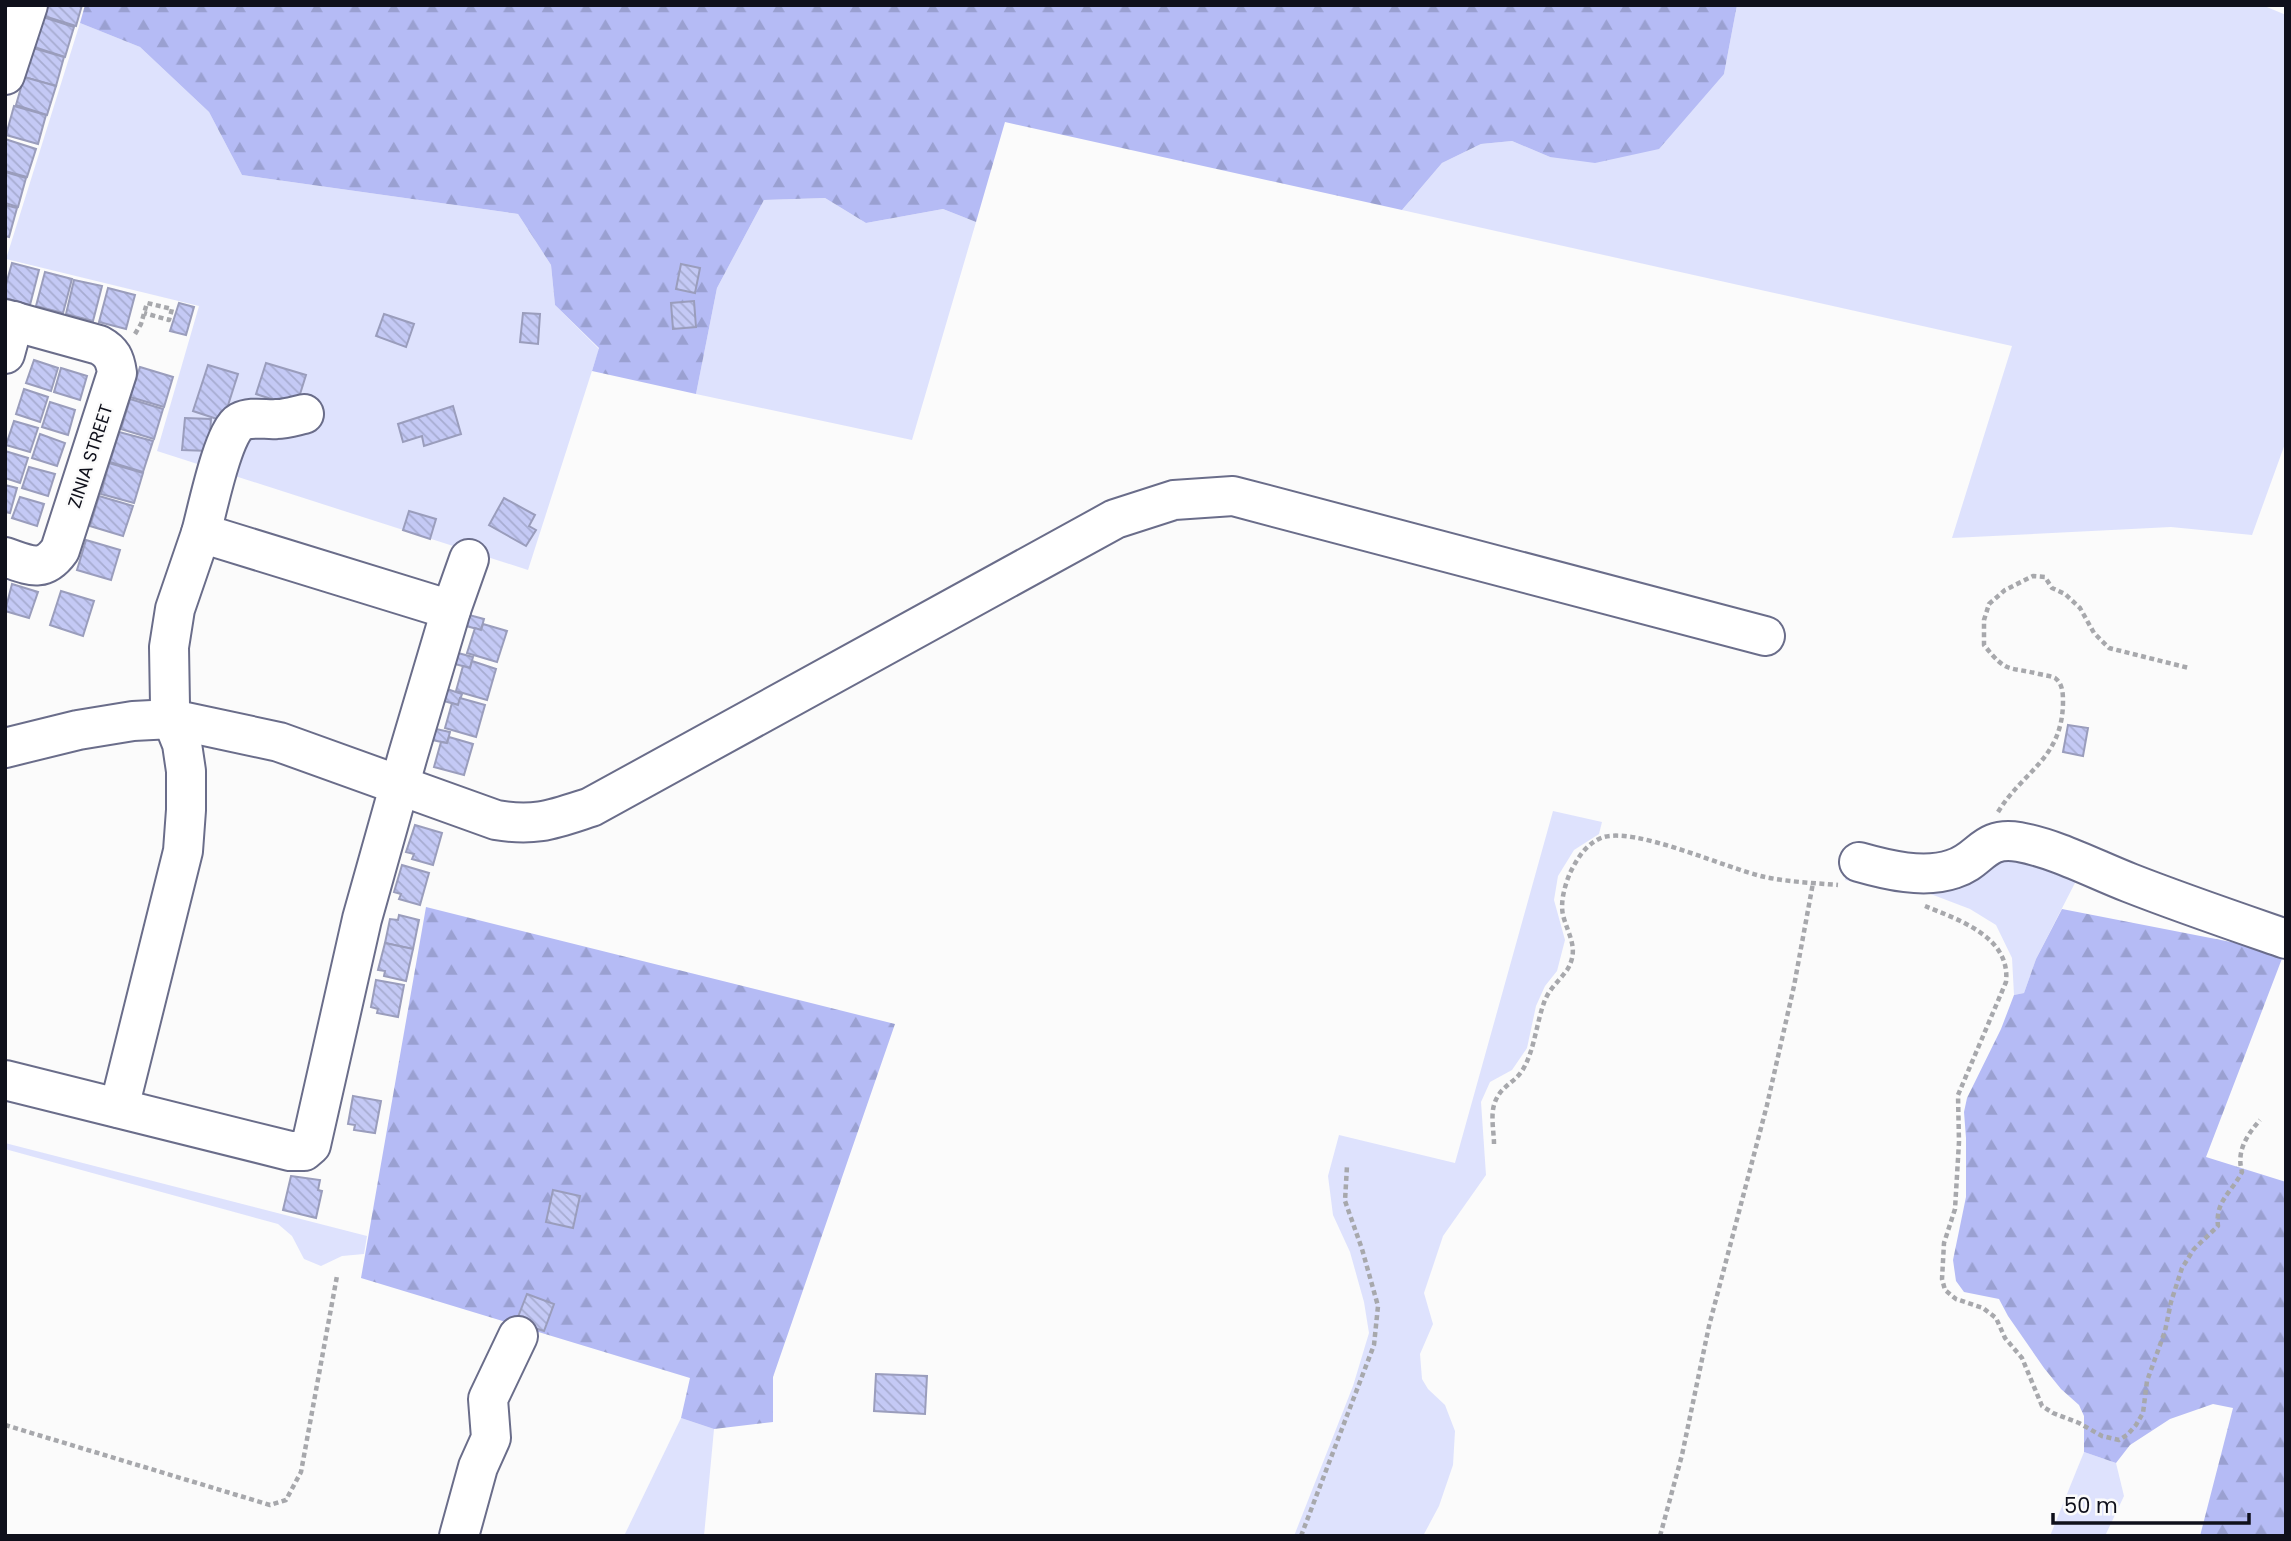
<svg xmlns="http://www.w3.org/2000/svg" width="2291" height="1541" font-family="Poppins,sans-serif">
  <defs>
    <pattern id="forest-firs" width="22" height="20" patternUnits="userSpaceOnUse" patternTransform="scale(1.75)"><rect width="22" height="20" fill="#b5bbf5"/><path d="M5 1l3.5 6h-7zM16 11l3.5 6h-7z" fill="#9aa0d1"/></pattern>
    <pattern id="building-back-hatch" width="6" height="6" patternUnits="userSpaceOnUse" patternTransform="scale(1.75)"><rect width="6" height="6" fill="#c4c9f5"/><path d="M-1 5l2 2M0 0l6 6M5-1l2 2" fill="none" stroke="#a7acd1"/></pattern>
  </defs>
  <rect width="100%" height="100%" fill="#fbfbfb"/>
  <!-- grass -->
  <g fill="#dee2fd">
    <polygon points="1737,5 2262,5 2286,15 2286,441 2252,535 2171,527 1952,538 2012,346 1402,210 1442,163 1481,144 1512,141 1550,157 1724,74"/>
    <polygon points="80,23 140,47 209,112 242,175 518,214 551,265 555,305 599,349 528,570 157,451 199,306 6,259"/>
    <polygon points="825,198 866,223 943,209 976,222 912,440 696,394 717,288 764,200"/>
    <polygon points="1553,811 1602,822 1599,834 1574,850 1558,876 1554,900 1565,940 1557,971 1545,986 1536,1006 1527,1048 1512,1070 1490,1082 1481,1102 1486,1175 1443,1236 1424,1293 1433,1324 1420,1354 1422,1379 1428,1389 1445,1405 1455,1431 1453,1465 1439,1506 1423,1536 1294,1536 1353,1386 1369,1333 1364,1302 1350,1252 1333,1215 1328,1176 1339,1135 1455,1163"/>
    <polygon points="1995,850 2077,879 2036,959 2024,993 2014,995 2012,958 1996,925 1970,909 1928,893 1845,880 1849,867"/>
    <polygon points="5,1143 367,1236 364,1254 342,1256 321,1266 304,1259 292,1236 278,1224 5,1149"/>
    <polygon points="681,1418 714,1429 704,1536 624,1536"/>
    <polygon points="2084,1452 2116,1463 2124,1496 2105,1536 2050,1536"/>
  </g>
  <!-- forest -->
  <g fill="url(#forest-firs)">
    <polygon points="85,5 1737,5 1724,74 1659,149 1595,163 1550,157 1512,141 1481,144 1442,163 1402,210 1005,122 976,222 943,209 866,223 825,198 764,200 717,288 696,394 592,371 599,348 555,305 551,265 518,214 242,175 209,112 140,47 80,23"/>
    <polygon points="426,907 895,1024 773,1377 773,1422 714,1429 681,1418 690,1378 361,1278"/>
    <polygon points="2062,909 2267,949 2283,956 2206,1157 2286,1182 2286,1536 2200,1536 2233,1408 2213,1404 2170,1419 2130,1445 2116,1463 2084,1452 2084,1416 2079,1405 2061,1389 2044,1368 2008,1316 1999,1299 1964,1292 1956,1281 1953,1260 1966,1197 1966,1138 1964,1112 1967,1098 2001,1029 2014,995 2024,993 2036,959"/>
  </g>
  <!-- building -->
  <g fill="url(#building-back-hatch)" stroke="#9a9dbc" stroke-width="2">
    <polygon points="47,5 82,5 76,26 44,16"/>
    <polygon points="43,17 74,27 65,57 34,47"/>
    <polygon points="33,48 64,57 56,86 24,77"/>
    <polygon points="24,77 56,86 47,115 16,105"/>
    <polygon points="14,106 46,115 38,144 6,135"/>
    <polygon points="5,139 36,149 27,177 5,171"/>
    <polygon points="5,172 26,178 18,207 5,203"/>
    <polygon points="5,205 17,208 9,237 5,236"/>
    <polygon points="12,263 39,270 30,305 5,298 5,288"/>
    <polygon points="681,264 700,268 695,293 676,289"/>
    <polygon points="45,272 72,279 63,313 36,306"/>
    <polygon points="74,280 102,286 93,321 66,314"/>
    <polygon points="108,288 135,295 126,329 99,322"/>
    <polygon points="694,301 696,327 673,329 671,303"/>
    <polygon points="179,303 194,307 186,335 170,331"/>
    <polygon points="523,313 540,314 538,344 520,342"/>
    <polygon points="384,314 414,324 406,347 376,336"/>
    <polygon points="34,360 58,368 51,391 26,383"/>
    <polygon points="266,363 306,375 296,407 256,394"/>
    <polygon points="208,365 238,374 223,421 193,411"/>
    <polygon points="140,367 173,377 164,407 130,397"/>
    <polygon points="61,368 87,376 80,400 54,392"/>
    <polygon points="24,389 48,397 40,422 16,414"/>
    <polygon points="130,399 163,409 154,439 121,429"/>
    <polygon points="50,402 75,410 68,435 42,427"/>
    <polygon points="453,406 461,434 424,446 422,436 403,442 398,424"/>
    <polygon points="185,418 211,419 209,451 182,450"/>
    <polygon points="14,421 38,428 30,452 6,445"/>
    <polygon points="119,432 153,441 143,472 110,462"/>
    <polygon points="40,434 65,443 57,466 32,458"/>
    <polygon points="5,451 28,458 20,483 5,478"/>
    <polygon points="109,463 143,473 134,503 101,494"/>
    <polygon points="29,467 55,474 48,496 22,488"/>
    <polygon points="5,485 17,488 10,513 5,512"/>
    <polygon points="99,496 133,506 123,536 90,526"/>
    <polygon points="20,497 44,504 37,526 12,518"/>
    <polygon points="504,498 535,515 529,526 536,530 526,546 489,525"/>
    <polygon points="409,511 436,519 430,539 403,530"/>
    <polygon points="86,540 120,550 111,580 77,570"/>
    <polygon points="12,584 38,592 29,618 5,611"/>
    <polygon points="61,591 94,601 83,636 50,625"/>
    <polygon points="469,615 484,619 481,630 466,626"/>
    <polygon points="483,624 507,631 497,662 467,653 475,628 481,630"/>
    <polygon points="458,653 473,657 470,668 455,664"/>
    <polygon points="472,661 496,669 487,700 456,691 463,666 470,668"/>
    <polygon points="447,689 462,694 458,705 444,701"/>
    <polygon points="460,698 485,705 476,737 445,728 452,703 458,705"/>
    <polygon points="2068,725 2088,728 2083,756 2063,752"/>
    <polygon points="436,729 450,732 447,743 432,740"/>
    <polygon points="449,737 473,744 464,775 434,767 441,742 447,743"/>
    <polygon points="415,825 442,833 433,865 412,859 414,854 406,852"/>
    <polygon points="402,865 429,873 420,905 399,899 401,894 394,892"/>
    <polygon points="399,915 419,920 413,949 385,943 390,919 398,920"/>
    <polygon points="385,943 413,949 406,981 384,976 385,971 378,970"/>
    <polygon points="376,980 404,985 398,1017 377,1013 378,1009 371,1007"/>
    <polygon points="353,1096 381,1101 375,1133 354,1130 355,1125 348,1124"/>
    <polygon points="291,1176 320,1180 318,1190 322,1191 316,1218 283,1210"/>
    <polygon points="553,1190 580,1196 573,1228 546,1222"/>
    <polygon points="527,1294 554,1304 544,1331 516,1322"/>
    <polygon points="876,1374 927,1376 925,1414 874,1411"/>
  </g>
  <g fill="none" stroke-linecap="round" stroke-linejoin="round">
    <!-- minor casing -->
    <g stroke="#6a6d8a" stroke-width="42">
      <g id="minor">
        <polyline points="5,75 28,5"/>
        <path d="M5,319L99,345C112,352 115,359 117,373L60,550C43,574 29,565 5,557"/>
        <polyline points="5,354 14,321"/>
        <path d="M304,414C295,416 286,419 277,419C266,420 251,416 240,422C223,431 207,512 201,533L451,610"/>
        <path d="M5,748L78,730L133,721L172,719L279,742L496,820C536,827 554,819 591,807L1115,519L1174,500L1233,496L1765,636"/>
        <path d="M1859,862C1887,870 1924,879 1953,869C1982,860 1982,836 2019,842C2057,849 2094,869 2130,883C2181,903 2234,921 2286,939"/>
        <polyline points="5,1080 290,1151 304,1151 311,1145 362,919 408,755 451,610 469,559"/>
        <polyline points="119,1108 183,851 186,810 186,771 182,744 172,719 170,705 169,647 175,609 201,533"/>
        <polyline points="459,1536 478,1467 491,1438 488,1399 518,1336"/>
      </g>
    </g>
    <!-- path -->
    <g stroke="#a7a8ac" stroke-width="4.5" stroke-dasharray="5 3.5" stroke-linecap="butt">
      <polyline points="135,334 141,324 147,303 172,309 169,320 144,313"/>
      <path d="M1998,812C2023,771 2062,759 2063,703C2063,694 2063,684 2055,678C2051,676 2043,675 2039,674C2007,666 2007,674 1984,645V620L1989,604L2005,590L2033,576L2045,577L2052,588L2065,594L2080,608L2094,633L2109,648L2189,668"/>
      <path d="M1925,906C1959,920 2011,937 2006,982L1958,1095L1959,1142L1955,1209L1944,1243L1942,1279L1945,1290L1956,1299L1983,1308L1996,1318L2005,1338L2022,1358L2042,1406L2053,1413L2079,1423L2102,1436L2119,1440L2127,1435L2136,1425L2143,1413L2147,1381L2165,1331L2171,1302L2182,1268L2194,1249L2218,1226C2215,1201 2232,1192 2242,1172C2236,1151 2247,1135 2260,1120"/>
      <path d="M1494,1144C1494,1132 1490,1114 1495,1102C1501,1086 1514,1083 1522,1071C1535,1050 1536,1023 1545,1000C1550,988 1560,980 1567,970C1580,949 1568,935 1563,915C1560,902 1565,885 1570,873C1577,859 1585,845 1601,838C1633,825 1727,869 1765,877C1789,882 1814,883 1838,885"/>
      <polyline points="5,1425 270,1505 286,1500 301,1472 337,1276"/>
      <polyline points="1301,1536 1374,1345 1378,1306 1362,1249 1345,1201 1347,1166"/>
      <polyline points="1660,1536 1682,1455 1709,1326 1767,1105 1794,986 1813,883"/>
    </g>
    <!-- minor -->
    <use href="#minor" stroke="#fff" stroke-width="38"/>
  </g>
  <g text-anchor="middle" dominant-baseline="central" stroke-width="5" stroke-linejoin="round" paint-order="stroke">
    <!-- street labels -->
    <g font-size="18" fill="#0f101b" stroke="#fbfbfb">
      <text transform="translate(90 456) rotate(-72)">ZINIA STREET</text>
    </g>
  </g>
  <!-- border -->
  <rect width="2291" height="1541" fill="none" stroke="#0f101b" stroke-width="14"/>
  <!-- scale -->
  <path d="M2053 1513v10h196v-10" fill="none" stroke="#0f101b" stroke-width="3.5"/>
  <text x="2064" y="1513" font-size="21" fill="#0f101b" stroke="#fbfbfb" stroke-width="5" paint-order="stroke">50 m</text>
</svg>
